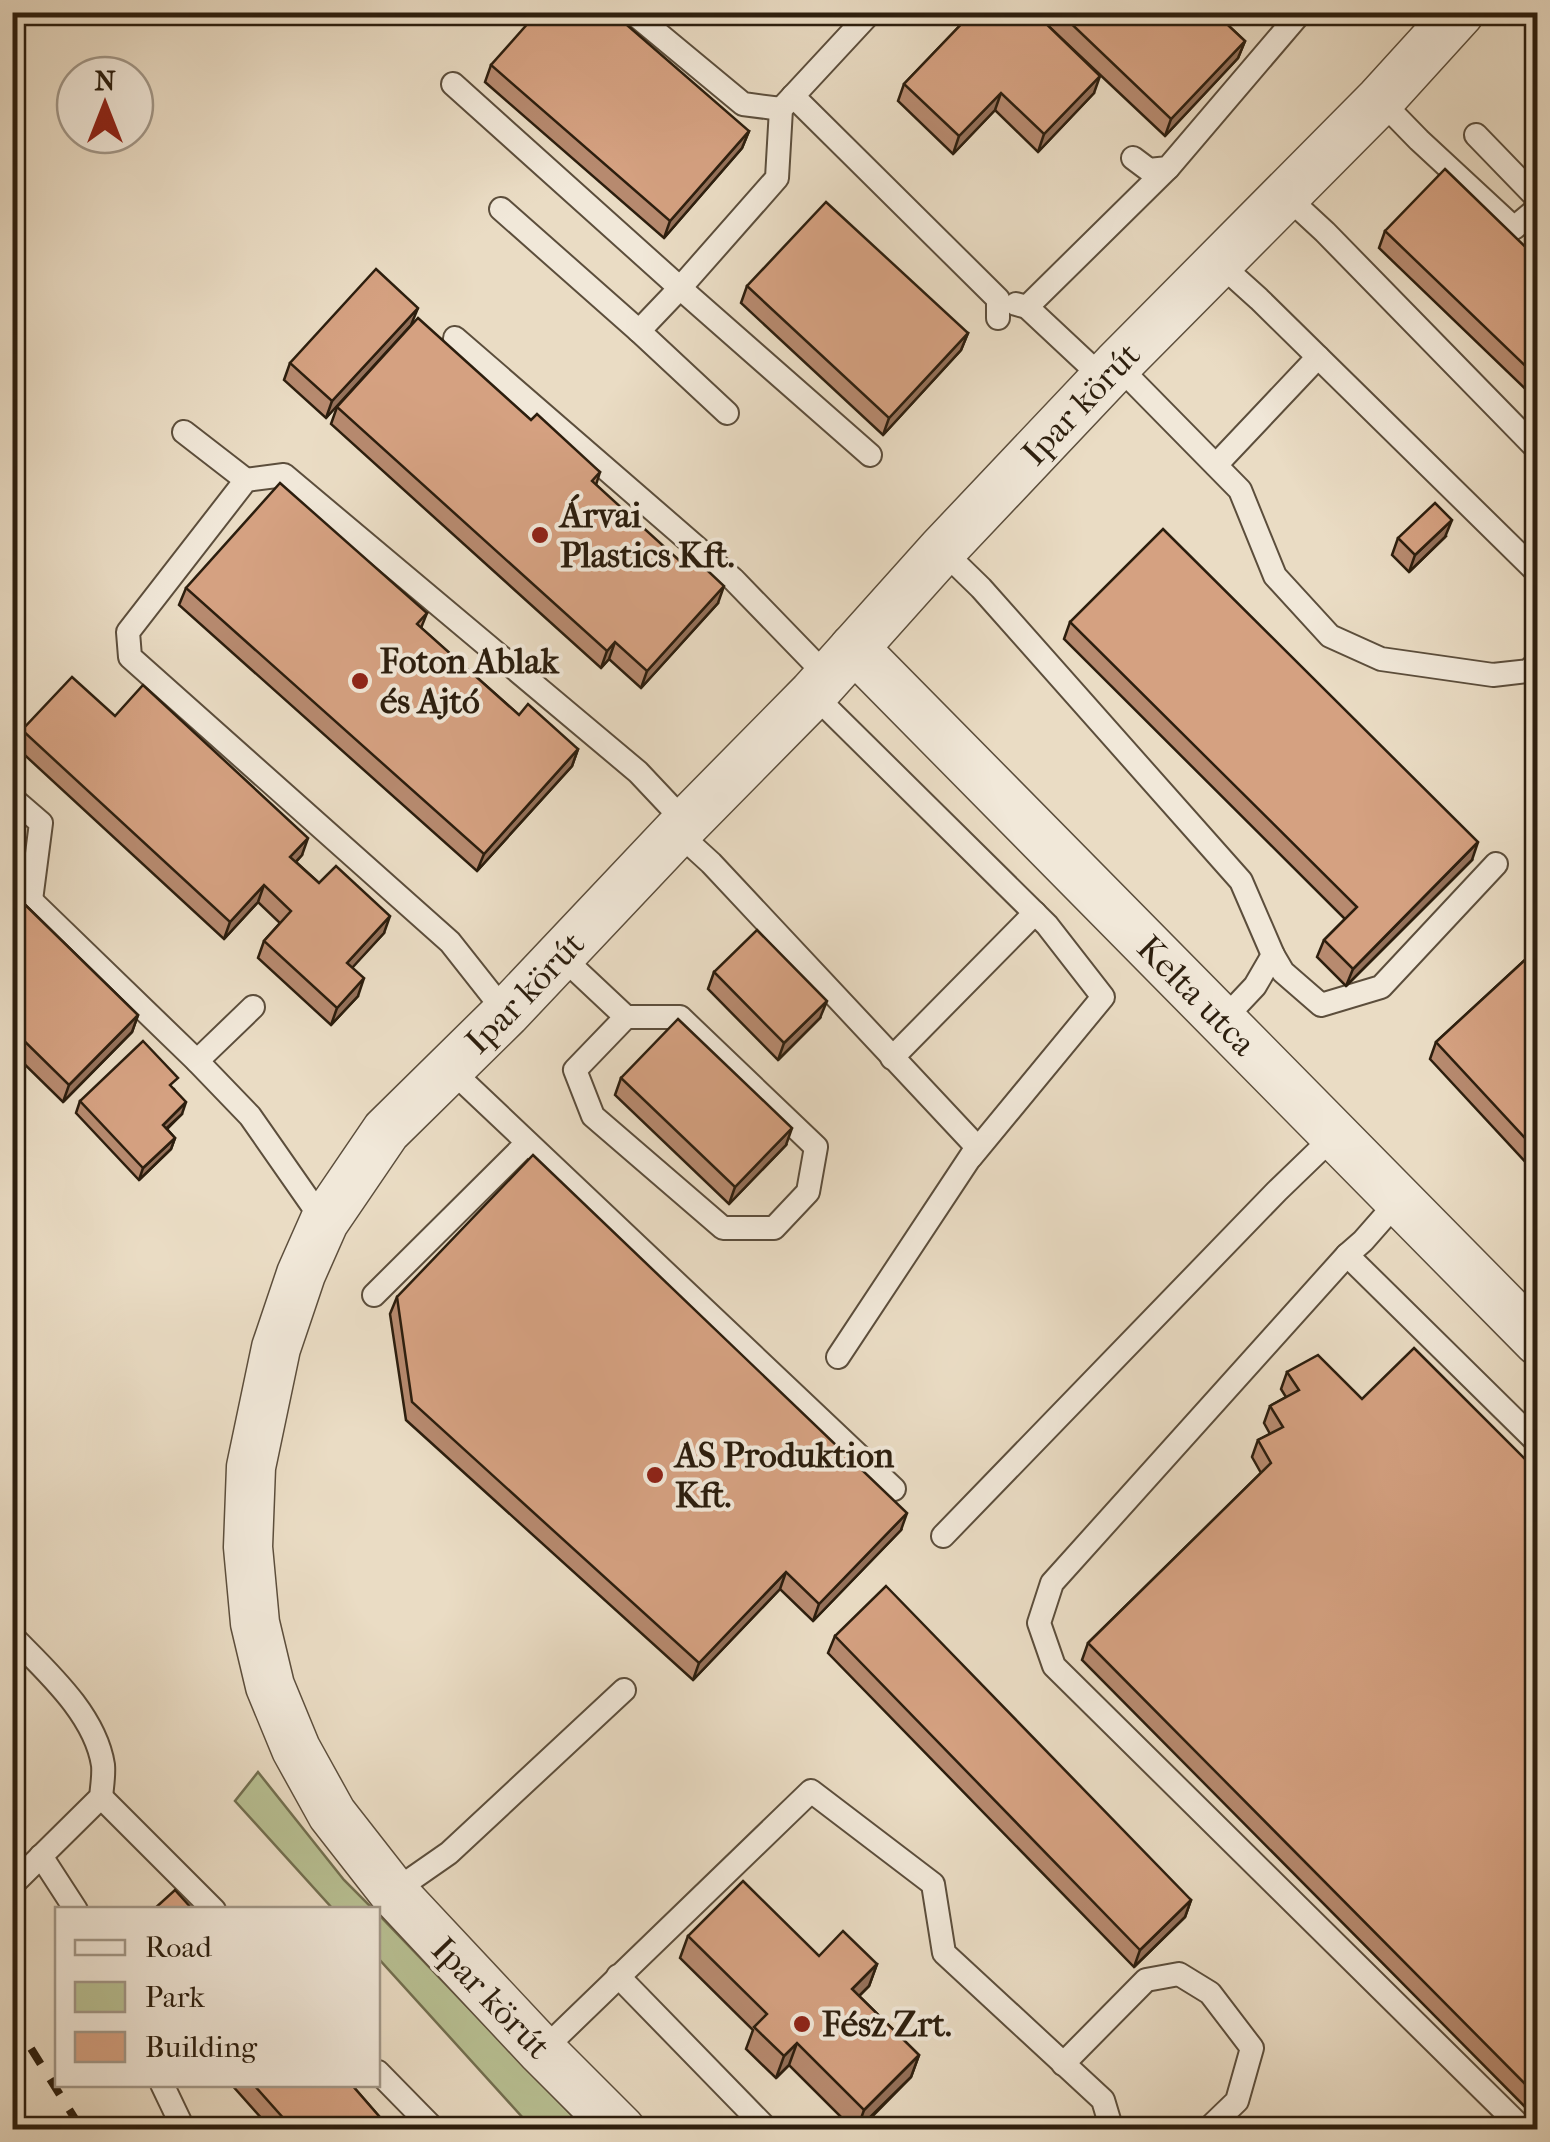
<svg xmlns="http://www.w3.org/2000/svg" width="1550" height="2142" font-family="'IM FELL French Canon',serif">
  <rect width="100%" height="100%" fill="#eadcc4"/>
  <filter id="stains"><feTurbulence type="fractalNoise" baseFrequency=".002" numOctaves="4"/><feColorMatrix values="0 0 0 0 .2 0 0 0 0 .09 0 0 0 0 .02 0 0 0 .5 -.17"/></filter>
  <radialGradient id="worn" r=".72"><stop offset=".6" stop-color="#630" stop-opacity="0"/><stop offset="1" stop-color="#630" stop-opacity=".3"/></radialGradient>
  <!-- green -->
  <g fill="#b8c093" stroke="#726f50" stroke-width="2.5">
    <polygon points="258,1772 344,1880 373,1909 333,1909 235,1801"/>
    <polygon points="378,1914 585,2129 533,2129 378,1958"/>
  </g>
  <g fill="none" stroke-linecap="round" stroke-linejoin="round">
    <!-- lane casing -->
    <g stroke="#5c4e3c" stroke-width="26">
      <g id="lane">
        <polyline points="632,12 743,104 781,109"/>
        <polyline points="453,84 680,288 777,178 781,109 871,12"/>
        <polyline points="793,96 998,299 998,318"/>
        <polyline points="1380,100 1419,140 1514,228 1538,208"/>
        <polyline points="1476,135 1538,199"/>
        <polyline points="1133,158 1149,170 1168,168 1301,12"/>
        <polyline points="1285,195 1325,232 1538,450"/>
        <polyline points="501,209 639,331 680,288 870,455"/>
        <polyline points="1218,262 1259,299 1538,573"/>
        <polyline points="1016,304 1027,307 1104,379"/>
        <polyline points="1027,307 1168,168"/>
        <polyline points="639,331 727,413"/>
        <polyline points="455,338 733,579 828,677"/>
        <polyline points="1117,365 1240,490 1275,576 1330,636 1381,659 1493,675 1528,671 1538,662"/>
        <polyline points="184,432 246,480"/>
        <polyline points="1216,465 1318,357"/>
        <polyline points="942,550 981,588 1241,881 1273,955 1283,972 1321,1005 1381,987 1496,864"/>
        <polyline points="813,694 1047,925 1103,997 971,1157"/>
        <polyline points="12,798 41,823 31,900"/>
        <polyline points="677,832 711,863 977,1147 838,1357"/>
        <polyline points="12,882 197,1061 250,1116 324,1222"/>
        <polyline points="561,956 626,1017 680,1017 816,1147 808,1192 774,1228 723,1228 593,1116 575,1070 626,1017"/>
        <polyline points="506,1013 450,942 130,657 128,632 246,480 284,475 638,772 687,824"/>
        <polyline points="1223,1020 1255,986 1273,955"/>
        <polyline points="892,1058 1035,913"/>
        <polyline points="197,1061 253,1007"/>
        <polyline points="449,1068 894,1489"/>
        <polyline points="1399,1200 1363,1241 1347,1255 1538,1443"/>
        <polyline points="1347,1255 1052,1583 1039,1623 1054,1666 1524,2130"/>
        <polyline points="374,1295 527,1143"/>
        <polyline points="943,1536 1277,1191 1334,1136"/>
        <path d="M12,1636C46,1671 95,1714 103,1765C104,1775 102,1787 101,1797L12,1885"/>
        <polyline points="101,1797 214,1910"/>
        <polyline points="41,1856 76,1910"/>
        <polyline points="393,1892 449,1853 624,1690"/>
        <polyline points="618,1976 768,2130"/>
        <polyline points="542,2051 811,1791 933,1884 944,1953 1103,2100 1112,2130"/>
        <polyline points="1063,2064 1146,1980 1179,1974 1210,1993 1252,2048 1237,2101 1207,2130"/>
        <polyline points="378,2072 431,2126"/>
        <polyline points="162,2084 184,2130"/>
      </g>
    </g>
    <!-- street casing -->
    <g stroke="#5c4e3c" stroke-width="51">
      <g id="street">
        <path id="s1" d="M854,648L1538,1341"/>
        <path id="s2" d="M621,2130L542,2051L393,1892L332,1814L296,1749L270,1686L255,1623L248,1547L251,1467L276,1348L301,1274L324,1222L386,1131L506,1013L677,832L813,694L942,550L1117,365L1380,100L1460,12"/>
      </g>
    </g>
    <!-- lane -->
    <use href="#lane" stroke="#f1e8d9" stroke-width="22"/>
    <!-- street -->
    <use href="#street" stroke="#f1e8d9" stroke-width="48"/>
    <!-- rail -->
    <polyline stroke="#2c1e0e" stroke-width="8" stroke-dasharray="18 18" stroke-linecap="butt" points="12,2018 82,2130"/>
  </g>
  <!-- wall -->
  <g fill="#b78a6f" stroke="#2c1e0e" stroke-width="2.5">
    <polygon points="973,12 1214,12 1245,41 1238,58 1165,136 1043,21 1094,93 1038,152 995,110 953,154 898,101 904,84"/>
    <polygon points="491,65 749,131 742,148 664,238 485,82"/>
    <polygon points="1385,231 1538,259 1538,401 1379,248"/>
    <polygon points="747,286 968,333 961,350 883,435 741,303"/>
    <polygon points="418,308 326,418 284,380 290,363"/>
    <polygon points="337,407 531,420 600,472 596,485 718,603 641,688 609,659 601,668 331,424"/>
    <polygon points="1445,537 1409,572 1392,555 1398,538"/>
    <polygon points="186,588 427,613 421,628 519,715 578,749 572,766 477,871 179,605"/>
    <polygon points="1070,622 1472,860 1346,986 1317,957 1324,940 1345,919 1064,639"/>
    <polygon points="115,716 302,855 296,862 319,883 384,933 352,967 358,996 331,1025 258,958 264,941 280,923 258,902 224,939 16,747 22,730"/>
    <polygon points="12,892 138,1015 132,1032 63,1102 12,1052"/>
    <polygon points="1538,948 1538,1160 1530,1167 1430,1059 1436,1042"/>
    <polygon points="714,972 820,1018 778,1060 708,989"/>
    <polygon points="621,1078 786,1145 729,1204 615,1095"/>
    <polygon points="174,1089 182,1114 167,1129 175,1138 171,1149 139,1180 76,1113 80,1101"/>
    <polygon points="397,1297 901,1530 813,1621 780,1589 693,1680 406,1420 390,1314"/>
    <polygon points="1287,1372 1362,1399 1538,1472 1538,2120 1082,1660 1088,1643 1261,1473 1252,1457 1258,1440 1270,1434 1264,1423 1270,1406 1286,1397 1281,1389"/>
    <polygon points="835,1636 1191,1900 1185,1917 1134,1967 828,1653"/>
    <polygon points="688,1936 877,1964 869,1986 859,1996 919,2055 911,2077 859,2130 854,2130 789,2065 776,2078 746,2049 753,2030 680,1958"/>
    <polygon points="231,2084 351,2084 391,2130 272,2130"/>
  </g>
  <!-- shaded-wall -->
  <g fill="#95715a" stroke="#2c1e0e" stroke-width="2.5">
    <polygon points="1245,41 1238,58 1165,136 1171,119"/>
    <polygon points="1100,76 1094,93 1038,152 1044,134"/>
    <polygon points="1001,93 995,110 953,154 959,136"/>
    <polygon points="749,131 742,148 664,238 670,221"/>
    <polygon points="418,308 411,325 326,418 332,401"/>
    <polygon points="968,333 961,350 883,435 889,418"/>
    <polygon points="1452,520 1445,537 1409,572 1415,555"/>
    <polygon points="724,586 718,603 641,688 647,671"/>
    <polygon points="615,642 609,659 601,668 607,651"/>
    <polygon points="578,749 572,766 477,871 484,854"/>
    <polygon points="308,838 302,855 284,874 290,857"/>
    <polygon points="1478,842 1472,860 1346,986 1353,969"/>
    <polygon points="264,885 258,902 224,939 230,922"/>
    <polygon points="390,916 384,933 341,980 347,963"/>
    <polygon points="364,978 358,996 331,1025 337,1008"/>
    <polygon points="827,1001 820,1018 778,1060 784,1043"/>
    <polygon points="138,1015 132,1032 63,1102 69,1085"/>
    <polygon points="186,1102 182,1114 158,1136 163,1125"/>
    <polygon points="792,1128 786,1145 729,1204 735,1187"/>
    <polygon points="175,1138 171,1149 139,1180 143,1168"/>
    <polygon points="1538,1149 1538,1160 1530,1167 1536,1150"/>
    <polygon points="907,1513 901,1530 813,1621 819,1604"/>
    <polygon points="786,1572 780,1589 693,1680 699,1663"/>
    <polygon points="22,1684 16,1701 12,1705 12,1694"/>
    <polygon points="1191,1900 1185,1917 1134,1967 1140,1950"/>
    <polygon points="877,1964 869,1986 844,2011 852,1989"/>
    <polygon points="797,2043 789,2065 776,2078 784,2056"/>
    <polygon points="919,2055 911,2077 857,2130 864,2110"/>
  </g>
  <!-- building -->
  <g fill="#d5a181" stroke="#2c1e0e" stroke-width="2.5">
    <polygon points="538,12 612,12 749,131 670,221 491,65"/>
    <polygon points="973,12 1034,12 1100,76 1044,134 1001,93 959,136 904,84"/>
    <polygon points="1059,12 1214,12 1245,41 1171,119"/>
    <polygon points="1445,169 1538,259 1538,378 1385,231"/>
    <polygon points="826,202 968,333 889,418 747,286"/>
    <polygon points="376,269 418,308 332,401 290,363"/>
    <polygon points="418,318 531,420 537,414 600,472 592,481 682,563 690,554 724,586 647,671 615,642 607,651 337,407"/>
    <polygon points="280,483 427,613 417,624 519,715 528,704 578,749 484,854 186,588"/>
    <polygon points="1435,503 1452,520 1415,555 1398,538"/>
    <polygon points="1163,529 1478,842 1353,969 1324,940 1357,907 1070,622"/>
    <polygon points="72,677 115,716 143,685 308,838 290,857 319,883 336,866 390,916 347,963 364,978 337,1008 264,941 291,911 264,885 230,922 22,730"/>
    <polygon points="12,892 138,1015 69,1085 12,1029"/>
    <polygon points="757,930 827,1001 784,1043 714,972"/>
    <polygon points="1538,948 1538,1149 1536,1150 1436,1042"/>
    <polygon points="678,1019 792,1128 735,1187 621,1078"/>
    <polygon points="143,1041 178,1078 170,1085 186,1102 163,1125 175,1138 143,1168 80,1101"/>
    <polygon points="533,1155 907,1513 819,1604 786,1572 699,1663 412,1402 397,1297"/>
    <polygon points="1414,1348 1538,1472 1538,2097 1088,1643 1271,1463 1258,1440 1283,1427 1270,1406 1299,1390 1287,1372 1318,1355 1362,1399"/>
    <polygon points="886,1586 1191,1900 1140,1950 835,1636"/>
    <polygon points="12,1675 22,1684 12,1694"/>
    <polygon points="743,1881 819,1956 843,1931 877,1964 852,1989 919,2055 864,2110 797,2043 784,2056 754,2027 767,2014 688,1936"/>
    <polygon points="175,1890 193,1910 153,1910"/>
    <polygon points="253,2084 351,2084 391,2130 294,2130"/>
  </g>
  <!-- markers -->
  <g fill="#8f2418" stroke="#f1e8d9" stroke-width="4">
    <circle cx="540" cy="535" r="10"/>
    <circle cx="360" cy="681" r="10"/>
    <circle cx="655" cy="1475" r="10"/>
    <circle cx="802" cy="2024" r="10"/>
  </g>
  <g text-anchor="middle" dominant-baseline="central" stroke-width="8" stroke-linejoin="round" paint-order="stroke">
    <!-- street labels -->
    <g font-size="35" fill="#2c1e0e" stroke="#f1e8d9">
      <text stroke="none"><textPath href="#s2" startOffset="2165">Ipar körút</textPath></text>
      <text stroke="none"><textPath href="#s2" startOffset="1355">Ipar körút</textPath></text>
      <text stroke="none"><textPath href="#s1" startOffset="488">Kelta utca</textPath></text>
      <text transform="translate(491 1998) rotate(46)">Ipar körút</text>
    </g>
    <!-- poi labels -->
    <g font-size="35" font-weight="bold" fill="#2c1e0e" stroke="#f1e8d9" text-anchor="start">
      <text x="560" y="515">Árvai<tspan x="560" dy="40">Plastics Kft.</tspan></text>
      <text x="380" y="661">Foton Ablak<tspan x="380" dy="40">és Ajtó</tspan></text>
      <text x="675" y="1455">AS Produktion<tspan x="675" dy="40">Kft.</tspan></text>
      <text x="822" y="2024">Fész Zrt.</text>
    </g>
  </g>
  <!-- margin -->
  <rect width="1550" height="2142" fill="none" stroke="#eadcc4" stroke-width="50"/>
  <rect x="15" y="15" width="1520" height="2112" fill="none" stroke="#2c1e0e" stroke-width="5"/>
  <rect x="25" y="25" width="1500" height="2092" fill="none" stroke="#2c1e0e" stroke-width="2.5"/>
  <!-- legend -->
  <rect x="55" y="1907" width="325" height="180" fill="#f1e8d9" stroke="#a29788" stroke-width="2.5"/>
  <rect x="75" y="1940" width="50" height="15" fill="#f1e8d9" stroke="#a29788" stroke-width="2.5"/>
  <text x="145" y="1957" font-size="30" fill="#2c1e0e">Road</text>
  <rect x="75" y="1982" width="50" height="30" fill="#b8c093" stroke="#a29788" stroke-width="2.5"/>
  <text x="145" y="2007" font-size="30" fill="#2c1e0e">Park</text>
  <rect x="75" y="2032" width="50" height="30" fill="#d5a181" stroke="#a29788" stroke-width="2.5"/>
  <text x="145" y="2057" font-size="30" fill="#2c1e0e">Building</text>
  <!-- north arrow -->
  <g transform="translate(105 105)"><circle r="48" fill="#f1e8d9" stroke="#a29788" stroke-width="2.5"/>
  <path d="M0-8L18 38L0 25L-18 38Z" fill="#8f2418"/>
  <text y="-15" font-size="28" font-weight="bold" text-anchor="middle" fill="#2c1e0e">N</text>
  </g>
  <rect width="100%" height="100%" filter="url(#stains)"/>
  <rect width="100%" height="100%" fill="url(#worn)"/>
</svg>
